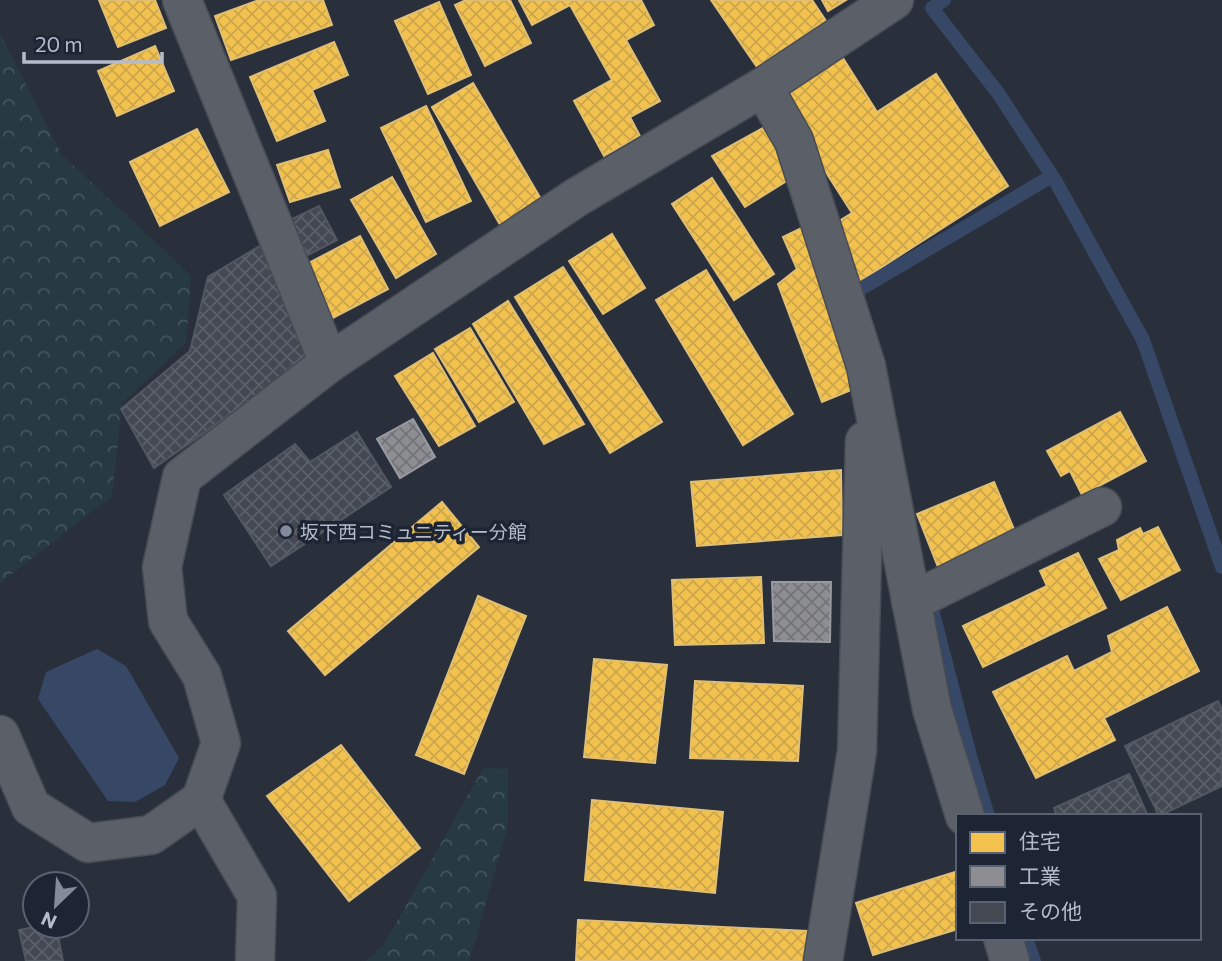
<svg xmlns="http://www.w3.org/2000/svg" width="1222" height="961" font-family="Commissioner,'Noto Sans JP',sans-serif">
  <defs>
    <pattern id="forest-crowns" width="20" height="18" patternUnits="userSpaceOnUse" patternTransform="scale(1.75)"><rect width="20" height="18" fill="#273a41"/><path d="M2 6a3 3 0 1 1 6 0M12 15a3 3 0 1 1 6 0" fill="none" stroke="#44555b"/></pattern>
    <pattern id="homes-cross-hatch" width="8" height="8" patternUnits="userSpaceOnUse" patternTransform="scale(1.75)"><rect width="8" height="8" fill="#f2c14e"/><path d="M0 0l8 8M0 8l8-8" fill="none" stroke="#cca64b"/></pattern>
    <pattern id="industry-cross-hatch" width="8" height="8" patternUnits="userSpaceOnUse" patternTransform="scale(1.75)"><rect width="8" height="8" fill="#8d8d92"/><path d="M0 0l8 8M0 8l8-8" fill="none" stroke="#737478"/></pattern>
    <pattern id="building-cross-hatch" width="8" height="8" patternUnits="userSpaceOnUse" patternTransform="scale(1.75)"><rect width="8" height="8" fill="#434852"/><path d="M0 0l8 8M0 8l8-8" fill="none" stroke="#5c606a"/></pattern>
  </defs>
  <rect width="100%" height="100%" fill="#2a303b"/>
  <!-- forest -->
  <g fill="url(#forest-crowns)">
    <polygon points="0,34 62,155 191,276 186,343 122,403 112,496 0,583"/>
    <polygon points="484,767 508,769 508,826 469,961 366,961 385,943"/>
  </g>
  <!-- water -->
  <polygon fill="#374766" points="97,649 126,666 179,758 165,785 135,802 108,801 38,699 46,672"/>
  <!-- homes -->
  <g fill="url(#homes-cross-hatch)" stroke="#e0bf74" stroke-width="2">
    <polygon points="99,0 155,0 166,28 118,47"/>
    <polygon points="259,0 323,0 332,25 231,60 215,16"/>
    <polygon points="466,0 510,0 531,43 485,66 455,5"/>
    <polygon points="519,0 641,0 654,25 626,40 660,101 630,117 640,136 604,156 574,101 612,80 570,5 532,25"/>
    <polygon points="711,0 812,0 826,21 757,67"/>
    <polygon points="822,0 846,0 828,11"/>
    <polygon points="439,2 471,75 428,94 395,21"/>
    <polygon points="334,42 348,75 312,90 325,121 277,141 250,77"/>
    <polygon points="155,46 174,91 117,116 98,71"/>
    <polygon points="836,47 877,112 936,74 1008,186 860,281 826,229 852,213 772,88"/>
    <polygon points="473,83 545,206 503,230 432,107"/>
    <polygon points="426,106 471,201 426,222 381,128"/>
    <polygon points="772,123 796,175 745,207 712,156"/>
    <polygon points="197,129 229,192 160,226 130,162"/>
    <polygon points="328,150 340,187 290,202 277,165"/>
    <polygon points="392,177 436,254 396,278 351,200"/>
    <polygon points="712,178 774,274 734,300 672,204"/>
    <polygon points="808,225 866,384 822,402 778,284 797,269 783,237"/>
    <polygon points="612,234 645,288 603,314 569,261"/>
    <polygon points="360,236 388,289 333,318 305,265"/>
    <polygon points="563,267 662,422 610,453 515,297"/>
    <polygon points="706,270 793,414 743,445 656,300"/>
    <polygon points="508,301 584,424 544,444 473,324"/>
    <polygon points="470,328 514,402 479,422 435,349"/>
    <polygon points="433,353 475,426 439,446 395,376"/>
    <polygon points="1120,412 1146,461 1082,495 1070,471 1061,476 1047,451"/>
    <polygon points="841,470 842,535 697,546 691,482"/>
    <polygon points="994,482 1016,534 938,567 917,514"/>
    <polygon points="442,502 479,547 325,675 288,631"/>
    <polygon points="1158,527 1180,570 1121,600 1099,559 1119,550 1117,540 1140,528 1143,534"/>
    <polygon points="1078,553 1106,608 983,667 963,626 1047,586 1040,571"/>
    <polygon points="761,577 764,643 675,645 672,580"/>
    <polygon points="478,596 526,616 464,774 416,755"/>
    <polygon points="1167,607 1199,671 1104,718 1115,740 1036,778 993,692 1067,656 1074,671 1112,652 1108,636"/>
    <polygon points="594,659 667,665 655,763 584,757"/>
    <polygon points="695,681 803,686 798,761 690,758"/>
    <polygon points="341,745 420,848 349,901 267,796"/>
    <polygon points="592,800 723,812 715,893 585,880"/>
    <polygon points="955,872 958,882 958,929 873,955 856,903"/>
    <polygon points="578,920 807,931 805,961 576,961"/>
  </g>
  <!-- industry -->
  <g fill="url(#industry-cross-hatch)" stroke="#999ba3" stroke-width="2">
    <polygon points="413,419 435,457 400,478 377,439"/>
    <polygon points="772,582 831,582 830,642 774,641"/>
  </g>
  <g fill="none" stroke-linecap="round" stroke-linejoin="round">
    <!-- stream -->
    <g stroke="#374766" stroke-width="14">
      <polyline points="944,0 932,8 998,93 1056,182 1143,340 1222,567"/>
      <polyline points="860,305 857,291 1052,176"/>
      <polyline points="928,594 970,756 988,816"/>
      <polyline points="1026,938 1034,961"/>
    </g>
  </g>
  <!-- building -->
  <g fill="url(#building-cross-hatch)" stroke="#525861" stroke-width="2">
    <polygon points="319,206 337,240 304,257 286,222"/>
    <polygon points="263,244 310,358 154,468 121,409 190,351 208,277"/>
    <polygon points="357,432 391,487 271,566 224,495 295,444 310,462"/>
    <polygon points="1218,701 1222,710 1222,786 1159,816 1125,746"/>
    <polygon points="1129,774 1148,816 1057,816 1054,808"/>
    <polygon points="39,926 56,926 63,961 26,961 19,930"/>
  </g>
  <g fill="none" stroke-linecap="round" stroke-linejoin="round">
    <!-- street casing -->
    <g stroke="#474b53" stroke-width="41">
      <g id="street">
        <polyline points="182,0 329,363"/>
        <polyline points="763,87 794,141 866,366 932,709 965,816"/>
        <polyline points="911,602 1102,507"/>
        <polyline points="0,735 31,807 88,843 151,835 201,800 221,743 202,676 168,621 162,567 182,477 329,363 577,197 763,87 894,0"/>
        <polyline points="201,800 257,896 255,961"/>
        <polyline points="1003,938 1010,961"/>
        <polyline points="823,961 857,751 865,441"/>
      </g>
    </g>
    <!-- street -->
    <use href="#street" stroke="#5b5f67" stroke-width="38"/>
  </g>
  <!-- markers -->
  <circle fill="#848a99" stroke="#1d2535" stroke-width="2.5" cx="286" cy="531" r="7"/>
  <g text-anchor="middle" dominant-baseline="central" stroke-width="7" stroke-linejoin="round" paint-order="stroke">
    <!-- poi labels -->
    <g font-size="19" fill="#b5bbcb" stroke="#1d2535" text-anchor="start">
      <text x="300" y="531">坂下西コミュニティー分館</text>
    </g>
  </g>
  <!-- legend -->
  <rect x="956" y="814" width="245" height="126" fill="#1d2535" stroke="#5a6171" stroke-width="2"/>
  <rect x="970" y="832" width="35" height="21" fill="#f2c14e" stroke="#5a6171" stroke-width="2"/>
  <text x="1019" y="849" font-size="21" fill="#b5bbcb">住宅</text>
  <rect x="970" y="866" width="35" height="21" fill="#8d8d92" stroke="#5a6171" stroke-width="2"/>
  <text x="1019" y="884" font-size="21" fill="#b5bbcb">工業</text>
  <rect x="970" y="902" width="35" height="21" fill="#434852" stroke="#5a6171" stroke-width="2"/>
  <text x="1019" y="919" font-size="21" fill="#b5bbcb">その他</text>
  <!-- north arrow -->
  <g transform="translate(56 905) rotate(205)"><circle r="33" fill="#1d2535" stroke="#5a6171" stroke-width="2"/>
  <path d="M0-5L12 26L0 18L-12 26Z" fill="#848a99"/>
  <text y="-10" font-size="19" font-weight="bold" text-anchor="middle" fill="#b5bbcb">N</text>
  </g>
  <!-- scale -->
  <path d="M24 52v10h138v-10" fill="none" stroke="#b5bbcb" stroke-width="3.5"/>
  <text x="35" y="52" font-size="21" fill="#b5bbcb" stroke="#1d2535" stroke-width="5" paint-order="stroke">20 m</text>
</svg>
